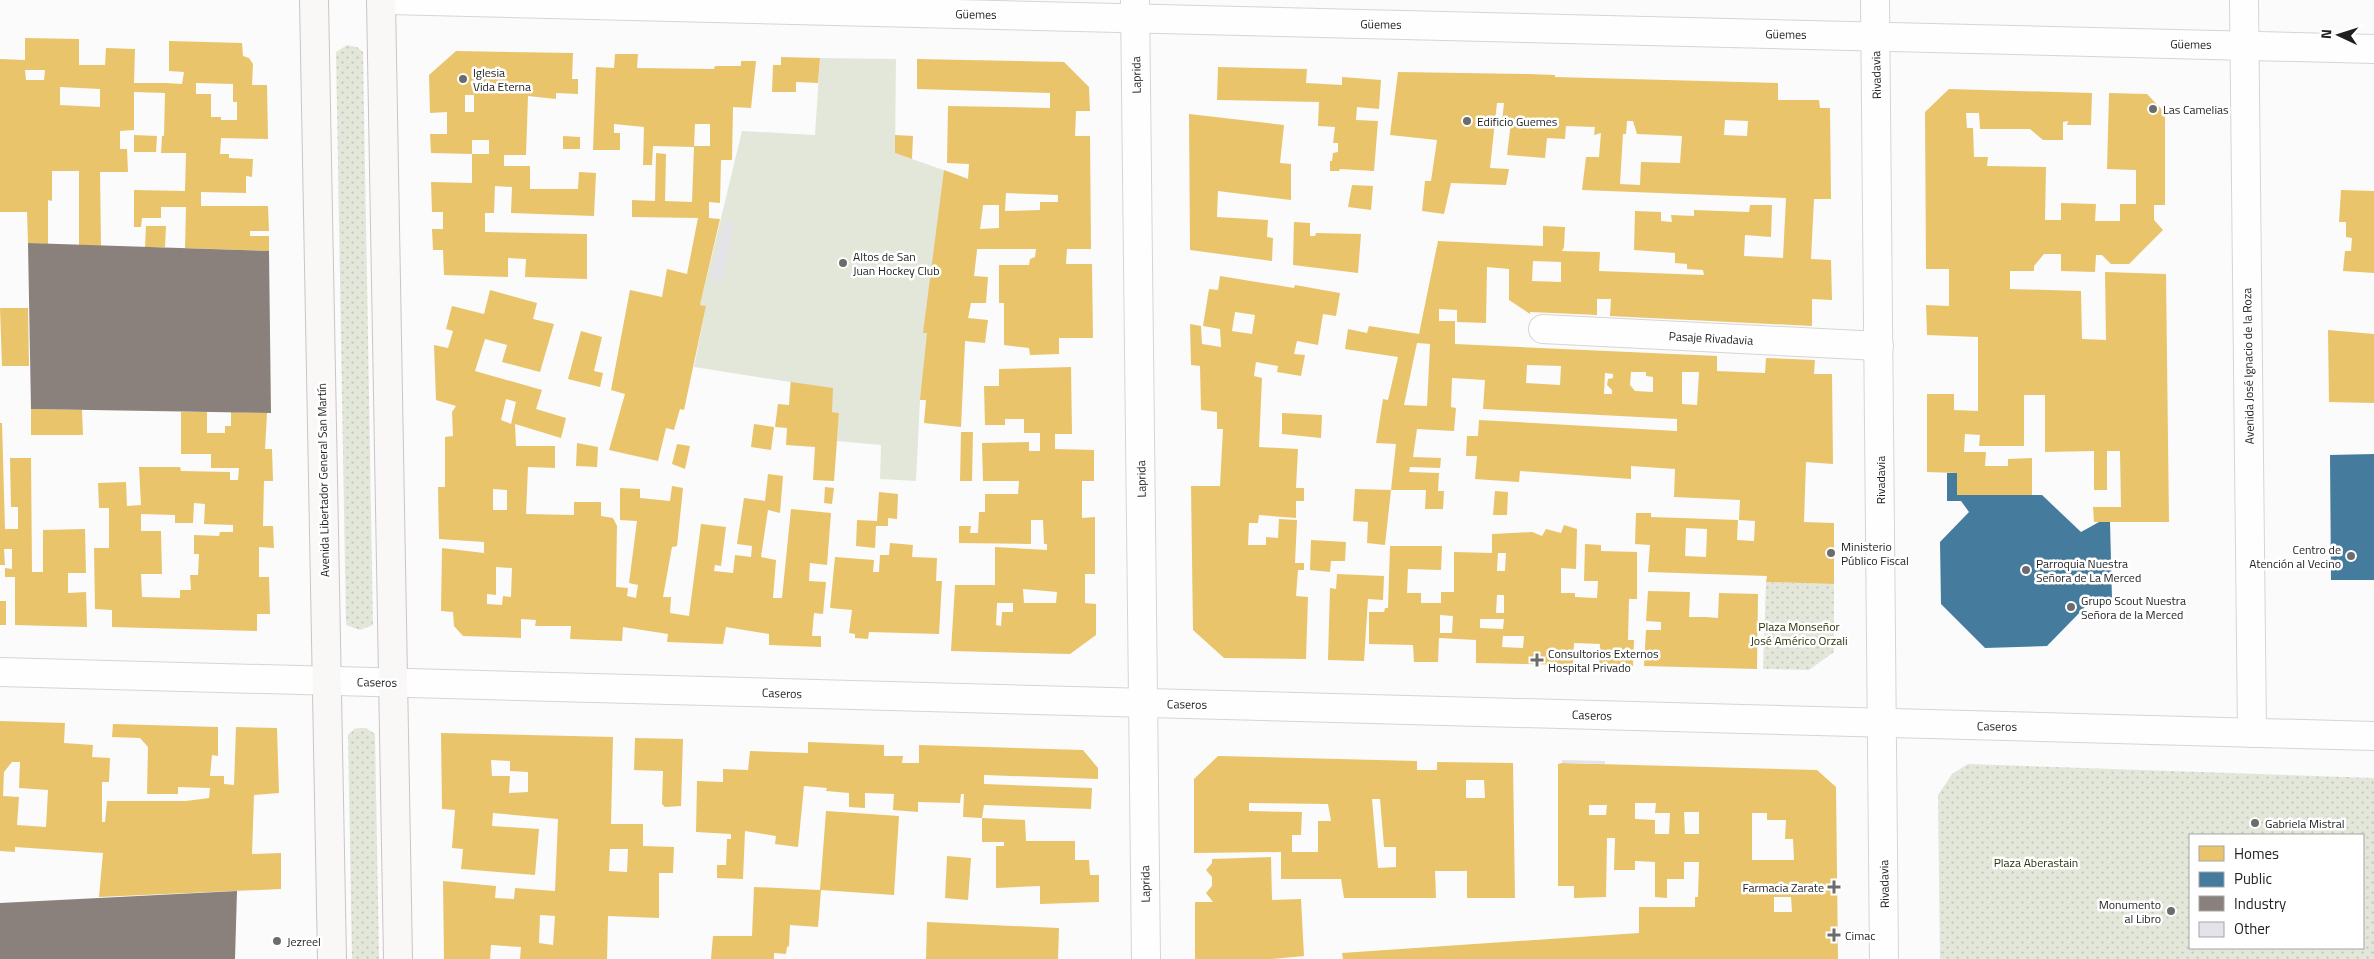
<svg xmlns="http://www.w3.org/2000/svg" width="2374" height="959" font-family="'Titillium Web',sans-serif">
  <defs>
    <pattern id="grass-dots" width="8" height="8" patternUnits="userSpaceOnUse" patternTransform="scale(1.25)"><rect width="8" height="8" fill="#e3e7da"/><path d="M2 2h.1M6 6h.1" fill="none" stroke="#c2c6bb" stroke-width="1.8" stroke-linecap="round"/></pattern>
  </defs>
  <rect width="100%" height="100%" fill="#fbfbfc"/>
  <!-- grass -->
  <g fill="url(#grass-dots)" fill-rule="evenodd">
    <polygon points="347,45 357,47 363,52 373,625 360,630 346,625 336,52"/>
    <polygon points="1766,582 1834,584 1834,652 1809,670 1763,669"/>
    <polygon points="360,728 366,728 375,734 379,959 352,959 348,735 354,729"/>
    <path d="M1968,764L2374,778V959H1940L1938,795L1952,774ZM2363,835V948H2190V835Z"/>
  </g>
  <!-- garden -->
  <polygon fill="#e3e7da" points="820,58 896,59 895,153 986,185 965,341 961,402 920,400 916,481 880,479 881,445 837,441 839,413 789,405 790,382 694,367 706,306 700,305 742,131 815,135"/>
  <!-- homes -->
  <g fill="#e9c46a" fill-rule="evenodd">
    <path d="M25,38L79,39V65H105L106,48L135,49L134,83H165L182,84L184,72L169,71V41L242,43L243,56L249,58L253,64L252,85H267L268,139L221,138L220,154H229V158L253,159L252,177L246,176V193L201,192V206H268L269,231H250V236H269V251L185,248L186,207H161V218H142L141,227H134V190L185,191L186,153H161L162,136H164L165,93L134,92V130L120,131V149H127L128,172H100L101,246H79V171H52V201L48,200V244L28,243L27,212H0V59L25,60ZM25,70H45L44,80H26ZM196,83L233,84V102H237V120H221V117H211V94H196ZM60,87L100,89V107L60,105Z"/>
    <path d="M456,51L573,53L572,79H578V94L556,93V99L528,96L526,155H504V166H530V189H578L579,172L596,173L594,216L511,213L512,187L495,186L494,213H485V232L587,234V279L525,277L526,259L508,258V277L444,275L443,250H433L432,229H443V212H432L431,182L472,183V154L431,153L430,134H447V112L430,113L429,75ZM465,95H474V112H465ZM472,140H489V154H472Z"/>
    <path d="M615,54H638L637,68L714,69L715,66H741V61H756L751,108L733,107L732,160H721L720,203L709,202V218L720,219L700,305L706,306L684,410L680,409L674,430L666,428L658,461L609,450L625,394L611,390L630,290L662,297L667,269L687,274L698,218L632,217V200L655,201L656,153L666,154L665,201L692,202L694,147L653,146L652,165H643L644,127L614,124V133H620V150H593L596,67L614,68ZM695,124H710V146H694Z"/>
    <polygon points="781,57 820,58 818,83 796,82 796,92 772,92 773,65 781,65"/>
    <path d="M917,59L1064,62L1089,87L1090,111H1076L1075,136H1090L1091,249H1067L1066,264H1092L1093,338H1059V354L1030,355L1029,348L1004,345V303H999V265H1029L1030,259L1035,257L1036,249H977L974,276L988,277L986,303H971L968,318L988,320L985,343L965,341L961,427L924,423L926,400H920L927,333H923L944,170L968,179L969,164L947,163L948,106L1050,108V93L917,89ZM1006,193L1058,195V202H1040V210L1005,211ZM983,205H999V228L980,229Z"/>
    <polygon points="1218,67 1307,69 1306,83 1342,85 1342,77 1381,80 1379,109 1357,107 1356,120 1378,121 1374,171 1340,169 1339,171 1330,171 1330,161 1332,161 1333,153 1338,152 1338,143 1333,143 1335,127 1318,126 1319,102 1217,100"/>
    <path d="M1398,72L1528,74L1555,75V77L1778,83V100H1819L1820,108H1830L1831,199H1814L1811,259L1831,260L1832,300L1812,299V326L1610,316L1611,299H1597V315L1530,312V314L1509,300V269L1487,267L1486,323L1457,322V310L1439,309V321H1455V344L1717,356V371L1765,373L1766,358L1815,360L1814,374H1832L1833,464L1806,462L1804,522L1834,523V584L1766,582L1767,576L1648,572L1650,545L1635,544L1636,513H1651V517L1738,520L1737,540L1754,541L1755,521L1739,520L1740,500L1674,497L1675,469L1631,466V479L1520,471L1519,482L1475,479L1477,456H1466L1467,436H1478L1479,420L1677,431V419L1483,409L1485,380L1452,378L1451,407L1456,408L1454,431L1417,429L1413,457L1441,458L1440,468L1410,467L1409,472L1439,473L1438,491H1444L1443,509H1425L1426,490H1391L1396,444L1376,443L1383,399L1388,400L1398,357L1345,349L1348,329L1367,333L1369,326L1419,334L1438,241L1543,246V226L1565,227L1564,247L1562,251L1600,252L1599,271L1704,275L1703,270L1687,269V264L1675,263V253L1634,250L1635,211L1661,212V221L1672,222L1671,215L1694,216V210L1749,212L1750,205H1772L1771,237L1745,235L1744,256L1783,258L1786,198L1582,190L1586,157H1599L1601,133L1594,135L1595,127L1566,126L1565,139L1547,138L1545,158L1507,155L1511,122H1502L1504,103H1497L1490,168L1509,169L1506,185L1451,183L1444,214L1422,211L1425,181H1431L1437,140L1390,135ZM1725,120L1748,121L1747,136L1724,135ZM1627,121H1633L1637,134L1682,136L1680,163L1641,162L1640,185L1620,184L1623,134H1626ZM1533,261L1561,262V282L1532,281ZM1417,343L1430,344L1427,406L1404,405ZM1527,365L1561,366L1560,385L1526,383ZM1631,372H1646V376L1653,377V392L1635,391L1630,385ZM1682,372H1699L1697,405L1682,404ZM1605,373L1613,374V378L1608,379L1607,385L1612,390V394H1604ZM1686,528L1707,529L1706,557L1685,556Z"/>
    <polygon points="1949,89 2092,93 2091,125 2067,125 2068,121 2063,122 2063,140 2043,140 2030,129 1980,129 1979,113 1966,113 1967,128 1973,128 1974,157 1988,157 1987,166 2046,167 2045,220 2061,220 2061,203 2096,204 2095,221 2120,221 2120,204 2136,204 2136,170 2107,169 2109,93 2147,94 2165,113 2165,205 2154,205 2154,220 2163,230 2129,264 2111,264 2102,255 2096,255 2095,272 2061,271 2061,254 2044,254 2034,266 2034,271 2010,271 2010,289 2081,291 2082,339 2106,340 2105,272 2166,274 2169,522 2094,522 2093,507 2121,507 2120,451 2107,451 2107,490 2094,490 2094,451 2045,452 2045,395 2024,395 2024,446 1979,446 1980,435 1965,434 1964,452 1986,452 1985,466 2008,466 2008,459 2032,458 2032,495 1957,495 1957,473 1927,472 1927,394 1954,394 1954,410 1978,411 1978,337 1927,335 1926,305 1949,306 1949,269 1926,269 1925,112"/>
    <polygon points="1189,114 1284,125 1280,163 1291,164 1291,200 1218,191 1217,217 1268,220 1267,237 1273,238 1272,261 1190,250"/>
    <polygon points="134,135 157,136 156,152 134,152"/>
    <polygon points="895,135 913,136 912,159 895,153"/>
    <polygon points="563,136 580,137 580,149 563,149"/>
    <polygon points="1352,185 1373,186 1371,210 1348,207"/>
    <polygon points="2341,190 2374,191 2374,273 2343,271 2345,251 2351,251 2352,238 2346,237 2346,222 2339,222"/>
    <polygon points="1294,222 1310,223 1310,236 1315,236 1316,233 1361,234 1358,273 1293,265"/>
    <polygon points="146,226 166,226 165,247 145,247"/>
    <path d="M1220,276L1294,288L1295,285L1340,293L1336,316L1323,314L1318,345L1297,341L1294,354L1305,355L1301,376L1277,372L1278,366L1256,362L1254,376L1262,378L1259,447L1298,449L1296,488H1304V501H1296V518L1259,515L1258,523H1249L1248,545H1266V537L1278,538L1279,519L1297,520L1295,563H1304V570H1298L1296,596L1308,597L1306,659L1224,658L1193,630L1191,486H1220L1223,429H1217V412L1201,410L1200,366L1191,365L1190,324L1201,326L1202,344L1221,347L1220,329L1203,326L1209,289L1218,290ZM1235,312L1255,315L1252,334L1232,331Z"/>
    <path d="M490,290L537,303L533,319L554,324L540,372L502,362L507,345L485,339L475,371L542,390L536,409L566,418L561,438L515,424L516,446H555V468L528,467L526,514L574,515V502H601V516L613,518L617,526L616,587L628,588L627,596L636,598L638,585L629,583L637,521L620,520V488L640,489V498L670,501L672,486L683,488L677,546L672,547L663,597H671L670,613L689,616L701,524L726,527L721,566L715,565L714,571L733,573L735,555L751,557L752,546L737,544L744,498L765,501L768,474L783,476L780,513L768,510L761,557L776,560L773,598H782L791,509L831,513L827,565L810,563L809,581L826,582L823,614L814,613L812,636H821V647L769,645V634L726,627L723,644L667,642L668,634L623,627L622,641L570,639L571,626H535L536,620L521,619V638L463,636L454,626L453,612L441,611L442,548L484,553V542L439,539L438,487H445V437L453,436L452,412L456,406L436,400L434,345L448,348L453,331L446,329L452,306L484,314ZM506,399L516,402L511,424L501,420ZM493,489L507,490V510H493ZM496,567L512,568L511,597L503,596L502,605L487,604V594L496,595Z"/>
    <polygon points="0,308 28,308 29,366 2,366"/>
    <polygon points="2328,330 2374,334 2374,403 2329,402"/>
    <polygon points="581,331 602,337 594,371 603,373 600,387 568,379"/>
    <path d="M1071,367L1072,434H1055V449L1094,450V481H1082V518L1095,517V574H1085V603L1096,604V635L1070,654L951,651L955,585H995V547L1047,550V544H1044L1043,520H1031V544L959,543V526H971L970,533H978L979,512H985V494H1018L1019,481H983L982,443L1029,442V451H1040V433H1024V419H1005V425H985L984,386H999V369ZM1023,589L1057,592L1056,603H1024ZM997,603H1013V612H1002L1001,626L996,625Z"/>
    <polygon points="791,382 833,388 832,412 839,413 834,481 813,480 815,447 786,445 787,428 775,427 778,404 789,405"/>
    <polygon points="31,409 82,410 83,435 31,435"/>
    <path d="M181,412H207V433H225V426H231V412L267,413L265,449H272L273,481H264L263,526H273L274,548L259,547V577H269L270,614H257V631L112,627V610L95,609L94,548H109V508H99L98,483L126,482L127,506L141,505L139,467H180L181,471L230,472V480H238L239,468H211V454H181ZM194,503L205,504L204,524L233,525V532H220L219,536L194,535V554H199L198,575H190L191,590H180V598L142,597L141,574H162L161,531H141V514L175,515V523H193Z"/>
    <polygon points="1282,413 1322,415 1321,438 1282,434"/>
    <polygon points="0,423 2,423 5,529 18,529 18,507 11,507 10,458 31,458 32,572 43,572 43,530 85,529 86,573 68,573 68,593 86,592 87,627 15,625 15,577 5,577 5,568 12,569 12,549 4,549 5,565 0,565"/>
    <polygon points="754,424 774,427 771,450 751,447"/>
    <polygon points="961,432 973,432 972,481 960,481"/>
    <polygon points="577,443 598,447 597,467 576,466"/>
    <polygon points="677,444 690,446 685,469 672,464"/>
    <polygon points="825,487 834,488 832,504 824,503"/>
    <polygon points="1355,489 1391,490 1385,545 1367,543 1368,522 1353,521"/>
    <polygon points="1495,491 1508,492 1507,515 1493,515"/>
    <polygon points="879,492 898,494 897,519 888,518 888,526 876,526 875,548 856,546 857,520 877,521"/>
    <path d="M1564,525L1577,529L1576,569L1561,568V593H1575V597L1597,598L1598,581H1584L1585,544L1601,545V551L1637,552V599H1629L1628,640H1634L1633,666L1599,665L1600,644L1574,643L1573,665L1476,663V640L1439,638L1438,662H1414L1413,645L1369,644V612H1384L1385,608H1388L1390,546H1442L1441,570L1408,569L1407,593H1421V603H1441V592H1454V552L1492,553V534L1532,532L1542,536L1546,529L1561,533ZM1498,553H1506L1505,571H1497ZM1497,595H1504V613H1496ZM1440,615L1453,616L1452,633H1440ZM1480,619H1504L1503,629L1480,628ZM1503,636H1524L1523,648L1502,647Z"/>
    <polygon points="1311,540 1346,542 1345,561 1331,561 1330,572 1310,570"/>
    <polygon points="890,543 913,545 912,557 937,558 936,581 942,581 939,634 869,632 868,639 855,638 855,634 849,633 852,610 830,608 835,557 874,560 873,572 879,572 880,555 889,555"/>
    <polygon points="1337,574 1384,576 1383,600 1368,599 1364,661 1328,660 1330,588 1336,589"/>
    <polygon points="1648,591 1690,592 1689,617 1706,617 1718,618 1719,593 1758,594 1757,669 1644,666 1646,630 1661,630 1661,622 1646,621"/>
    <rect x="0" y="601" width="6" height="24"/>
    <path d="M0,721L65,723L64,743L93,745L92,757L110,758L109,782H102V822H105L107,801H186L209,798L210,788L178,787V794H147L148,747L140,738L112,737L113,724L218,727V756L212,755L210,776H224V784L234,785L236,727L277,728L279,793L254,795L252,854L281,853V889L99,897L103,853L15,847V852L0,851ZM12,762H20L19,788L48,790L46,827L17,825L19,797L3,796L4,772Z"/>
    <path d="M441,733L613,737L611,824H643V846L674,847L673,873H659V918L608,916L607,959H520L521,947L491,945L490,959H444L443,881L496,886L495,898L514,899L515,888L555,891L558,819L493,813L492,826L539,829L535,875L461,869L463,849L452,848L455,810L442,809ZM491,760L510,761V771L528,772V792L509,793L510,776H492ZM610,849H628L627,872L609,871ZM540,915L555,916L553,945L539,943Z"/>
    <polygon points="635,738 683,739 681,806 665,807 662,804 663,771 634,770"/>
    <polygon points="808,742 884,745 884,756 903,756 902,763 919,763 919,745 1083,750 1098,768 1098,779 984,775 984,784 1092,788 1091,809 984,805 982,818 1025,820 1026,841 1075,841 1075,860 1089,860 1090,875 1099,875 1099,902 1040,904 1040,886 996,888 996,846 1004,846 1004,842 982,842 982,818 963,817 964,794 961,794 960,803 918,802 918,812 893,810 894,794 865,793 865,808 849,807 849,793 826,791 827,788 804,786 798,847 775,844 776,836 745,831 743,879 717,878 717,865 726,865 727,839 731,839 731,834 696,832 697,781 723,782 723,769 748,770 750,751 808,753"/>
    <path d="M1218,756L1417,761V770H1437V762L1513,763L1515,898H1467V871H1435L1436,898H1344L1341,879H1281V852L1194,853V779ZM1466,780H1484L1485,798H1466ZM1372,799H1380L1384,847H1396V867L1378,868ZM1249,803L1328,804L1331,821H1318V852H1292V835H1301L1302,812L1249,811Z"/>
    <path d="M1562,763L1817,770L1836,787L1838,959H1343L1342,953L1639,933V907H1695V897H1698L1699,862H1684V879H1667V898L1655,897V862L1635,861V870H1614L1615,838H1607L1606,897L1574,898V886H1558V764ZM1635,803H1656L1655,813H1670L1669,834H1655V820L1635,819ZM1589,805H1607L1606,815H1589ZM1684,812H1699V834H1685ZM1752,813H1767V820H1786L1785,839H1793L1794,860H1752ZM1774,897H1791L1792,912H1774Z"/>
    <polygon points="826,811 899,816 894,895 821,890 818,927 790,925 789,946 787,947 786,954 774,953 774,959 711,959 713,936 752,936 754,887 820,890"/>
    <polygon points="947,856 971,858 968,900 945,898"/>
    <polygon points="1271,857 1272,900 1301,899 1304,956 1272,959 1195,959 1195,902 1213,902 1206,893 1212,886 1212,877 1206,870 1212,863 1212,859"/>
    <polygon points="927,922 1059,928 1058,959 926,959"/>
  </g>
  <!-- public -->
  <g fill="#457b9d">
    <polygon points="2374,454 2374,580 2331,580 2330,455"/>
    <polygon points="1947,473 1957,473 1957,495 2042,495 2081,532 2099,522 2110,522 2112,599 2090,599 2090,602 2047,646 1985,648 1941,604 1940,542 1969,512 1961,501 1947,501"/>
  </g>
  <!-- industry -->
  <g fill="#8a817c">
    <polygon points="28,243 269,251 271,413 31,409"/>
    <polygon points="237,891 235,959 0,959 0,903"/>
  </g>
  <!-- building -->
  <g fill="#e4e3e9">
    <polygon points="725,221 734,223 721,282 711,279"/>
    <polygon points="1562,760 1605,761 1605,764 1562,763"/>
  </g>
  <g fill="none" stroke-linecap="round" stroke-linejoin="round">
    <!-- minor casing -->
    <g stroke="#d5d5d6" stroke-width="30">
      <g id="minor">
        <polyline points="388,0 2374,49"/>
        <polyline points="1875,0 1884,959"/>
        <polyline points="2244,0 2252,733"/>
        <polyline points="1135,1 1146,959"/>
        <polyline points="1543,329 1879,346"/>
        <polyline points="0,672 2374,736"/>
      </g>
    </g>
    <!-- major casing -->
    <g stroke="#cbc4c5" stroke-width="30">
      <g id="major">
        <polyline points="314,0 332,959"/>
        <polyline points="381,0 398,959"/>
      </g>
    </g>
    <!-- minor -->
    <use href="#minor" stroke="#fefeff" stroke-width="28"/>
    <!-- major -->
    <use href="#major" stroke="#faf7f7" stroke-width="28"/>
  </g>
  <!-- markers -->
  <g fill="#6c6c6d" stroke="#fff" stroke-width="2">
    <circle cx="463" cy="79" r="5"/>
    <circle cx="2153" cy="109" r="5"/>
    <circle cx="1467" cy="121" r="5"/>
    <circle cx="843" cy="263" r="5"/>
    <circle cx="1831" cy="553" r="5"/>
    <circle cx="2351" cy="556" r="5"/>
    <circle cx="2026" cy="570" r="5"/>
    <circle cx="2071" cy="607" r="5"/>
    <path d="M1534.5 652.5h5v5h5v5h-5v5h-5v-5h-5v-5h5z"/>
    <circle cx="2255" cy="823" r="5"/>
    <path d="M1831.5 879.5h5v5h5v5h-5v5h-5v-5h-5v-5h5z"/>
    <circle cx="2171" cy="911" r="5"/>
    <path d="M1831.5 927.5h5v5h5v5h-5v5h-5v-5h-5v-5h5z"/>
    <circle cx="277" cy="941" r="5"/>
  </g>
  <g text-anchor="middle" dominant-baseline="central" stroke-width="5" stroke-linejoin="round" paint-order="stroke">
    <!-- street labels -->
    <g font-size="12" fill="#1f1f20" stroke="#fff">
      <text transform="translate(976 14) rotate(1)">Güemes</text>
      <text transform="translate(1381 24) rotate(1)">Güemes</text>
      <text transform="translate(1786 34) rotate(1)">Güemes</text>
      <text transform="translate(2191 44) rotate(1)">Güemes</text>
      <text transform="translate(1136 75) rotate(-91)">Laprida</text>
      <text transform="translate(1876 75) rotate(-91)">Rivadavia</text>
      <text transform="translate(1711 338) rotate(3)">Pasaje Rivadavia</text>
      <text transform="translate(2248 366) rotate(-91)">Avenida José Ignacio de la Roza</text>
      <text transform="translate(1141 479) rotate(-91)">Laprida</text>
      <text transform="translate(323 480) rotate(-91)">Avenida Libertador General San Martín</text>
      <text transform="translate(1880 480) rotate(-90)">Rivadavia</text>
      <text transform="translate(377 682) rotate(1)">Caseros</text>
      <text transform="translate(782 693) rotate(2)">Caseros</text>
      <text transform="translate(1187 704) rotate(1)">Caseros</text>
      <text transform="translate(1592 715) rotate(2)">Caseros</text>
      <text transform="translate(1997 726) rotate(1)">Caseros</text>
      <text transform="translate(1145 884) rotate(-91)">Laprida</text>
      <text transform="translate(1884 884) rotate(-91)">Rivadavia</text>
    </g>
    <!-- poi labels -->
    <g font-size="12" fill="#1f1f20" stroke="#fff" text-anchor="start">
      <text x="473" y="72">Iglesia<tspan x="473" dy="14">Vida Eterna</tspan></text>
      <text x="2163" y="109">Las Camelias</text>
      <text x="1477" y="121">Edificio Guemes</text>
      <text x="853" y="256">Altos de San<tspan x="853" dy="14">Juan Hockey Club</tspan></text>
      <text x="1841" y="546">Ministerio<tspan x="1841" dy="14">Público Fiscal</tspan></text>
      <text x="2341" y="549" text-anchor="end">Centro de<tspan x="2341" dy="14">Atención al Vecino</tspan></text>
      <text x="2036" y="563">Parroquia Nuestra<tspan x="2036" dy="14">Señora de La Merced</tspan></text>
      <text x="2081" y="600">Grupo Scout Nuestra<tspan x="2081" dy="14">Señora de la Merced</tspan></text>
      <text x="1548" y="653">Consultorios Externos<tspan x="1548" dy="14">Hospital Privado</tspan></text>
      <text x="2265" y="823">Gabriela Mistral</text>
      <text x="1824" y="887" text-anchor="end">Farmacia Zarate</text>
      <text x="2161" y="904" text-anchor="end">Monumento<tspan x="2161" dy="14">al Libro</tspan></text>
      <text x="1845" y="935">Cimac</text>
      <text x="287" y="941">Jezreel</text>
    </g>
    <!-- park labels -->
    <g font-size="12" fill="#2b3305" stroke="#fff">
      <text x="1799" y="626">Plaza Monseñor<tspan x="1799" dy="14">José Américo Orzali</tspan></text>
      <text x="2036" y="862">Plaza Aberastain</text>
    </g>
  </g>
  <!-- legend -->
  <rect x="2189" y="834" width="175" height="115" fill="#ffffff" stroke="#a5a5a6"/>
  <rect x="2199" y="846" width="25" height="15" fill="#e9c46a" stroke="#a5a5a6"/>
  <text x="2234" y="859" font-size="15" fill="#1f1f20">Homes</text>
  <rect x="2199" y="872" width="25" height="15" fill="#457b9d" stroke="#a5a5a6"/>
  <text x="2234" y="884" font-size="15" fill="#1f1f20">Public</text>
  <rect x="2199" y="896" width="25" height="15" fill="#8a817c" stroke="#a5a5a6"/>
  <text x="2234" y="909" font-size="15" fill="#1f1f20">Industry</text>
  <rect x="2199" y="922" width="25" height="15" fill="#e4e3e9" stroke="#a5a5a6"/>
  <text x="2234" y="934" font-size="15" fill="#1f1f20">Other</text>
  <!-- north arrow -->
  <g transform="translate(2339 35) rotate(274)" stroke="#ffffff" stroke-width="4" paint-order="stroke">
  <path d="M0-4L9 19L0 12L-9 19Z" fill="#1f1f20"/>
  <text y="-8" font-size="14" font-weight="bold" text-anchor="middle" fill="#1f1f20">N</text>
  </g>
</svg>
